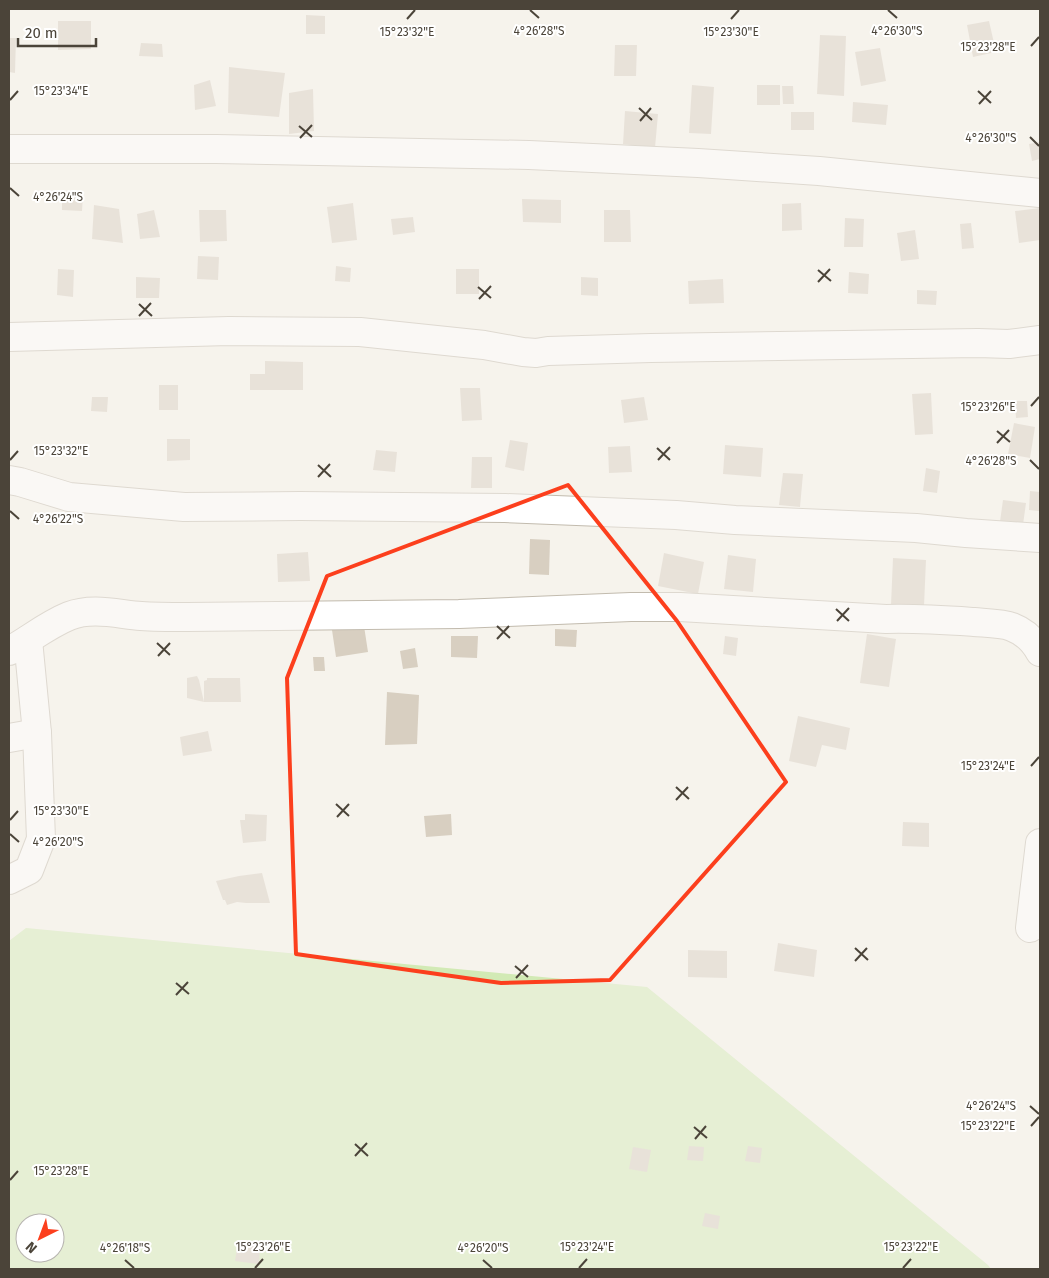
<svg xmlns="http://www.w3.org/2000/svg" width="1049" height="1278" font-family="'Fira Sans',sans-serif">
  <rect width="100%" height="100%" fill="#f6f3ec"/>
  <!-- green -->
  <path fill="#d2eab5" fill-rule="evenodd" d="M26,928L647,987L988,1265L991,1269H9V941ZM25,1223H55V1253H25Z"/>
  <!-- building -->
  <g fill="#d8cfc1">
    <polygon points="306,15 325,16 325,34 306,34"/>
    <polygon points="58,21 91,21 91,49 58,50"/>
    <polygon points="989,21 996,52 973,57 967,25"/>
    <polygon points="820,35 846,36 844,96 817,94"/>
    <polygon points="9,38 16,38 15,73 9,72"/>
    <polygon points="141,43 162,44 163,57 139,56"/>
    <polygon points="615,45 637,45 636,76 614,76"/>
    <polygon points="880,48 886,81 861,86 855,52"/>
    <polygon points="229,67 285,73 279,117 228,113"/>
    <polygon points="210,80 216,106 195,110 194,85"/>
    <polygon points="692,85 714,87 711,134 689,133"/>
    <rect x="757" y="85" width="23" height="20"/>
    <polygon points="782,86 793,86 794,104 783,104"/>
    <polygon points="313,89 314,131 289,134 289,93"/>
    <polygon points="853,102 888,105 886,125 852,122"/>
    <polygon points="625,111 658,114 655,148 623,144"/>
    <rect x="791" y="112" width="23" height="18"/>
    <polygon points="1040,142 1040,159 1032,161 1029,144"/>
    <polygon points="62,193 83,194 82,211 62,210"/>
    <polygon points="522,199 561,200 561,223 523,222"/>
    <polygon points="353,203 357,240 332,243 327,207"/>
    <polygon points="801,203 802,230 782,231 782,204"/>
    <polygon points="94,205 119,209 123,243 92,239"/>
    <polygon points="1040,208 1040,240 1019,243 1015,211"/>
    <polygon points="154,210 160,237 140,239 137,214"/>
    <polygon points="199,210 226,210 227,241 200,242"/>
    <polygon points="604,210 630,210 631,242 604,242"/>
    <polygon points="413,217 415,232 393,235 391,219"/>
    <polygon points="845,218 864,219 863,247 844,247"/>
    <polygon points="971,223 974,248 962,249 960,224"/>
    <polygon points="915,230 919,259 901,261 897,233"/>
    <polygon points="198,256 219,257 218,280 197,279"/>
    <polygon points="336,266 351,268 350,282 335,281"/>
    <polygon points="58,269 74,270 73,297 57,295"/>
    <rect x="456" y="269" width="23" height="25"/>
    <polygon points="849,272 869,274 868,294 848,293"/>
    <polygon points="136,277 160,278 159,298 136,298"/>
    <polygon points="581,277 598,278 598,296 581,295"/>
    <polygon points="723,279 724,303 689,304 688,281"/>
    <polygon points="917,290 937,291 936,305 917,304"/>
    <polygon points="265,361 303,362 303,390 250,390 250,374 265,374"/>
    <rect x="159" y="385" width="19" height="25"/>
    <polygon points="460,388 480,388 482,420 462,421"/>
    <polygon points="931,393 933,434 915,435 912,394"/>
    <polygon points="92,397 108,397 107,412 91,411"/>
    <polygon points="644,397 648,420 624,423 621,400"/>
    <polygon points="1015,401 1027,401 1028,417 1016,418"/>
    <polygon points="1014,423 1035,427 1030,458 1008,454"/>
    <polygon points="167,439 190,439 190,460 167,461"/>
    <polygon points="510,440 528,443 524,471 505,467"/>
    <polygon points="725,445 763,448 761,477 723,474"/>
    <polygon points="630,446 632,472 609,473 608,447"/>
    <polygon points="376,450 397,452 395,472 373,470"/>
    <polygon points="472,457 492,457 492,488 471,488"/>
    <polygon points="926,468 940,471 937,493 923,491"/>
    <polygon points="783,473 803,474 800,507 779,505"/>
    <polygon points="1030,491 1040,492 1039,511 1029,510"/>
    <polygon points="1003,500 1026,503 1022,532 999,529"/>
    <polygon points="530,539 550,540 549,575 529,574"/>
    <polygon points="308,552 310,581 278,582 277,554"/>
    <polygon points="664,553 704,562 698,594 658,586"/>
    <polygon points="728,555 756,559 753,592 724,589"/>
    <polygon points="893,558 926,560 924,606 891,605"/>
    <polygon points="364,626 368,652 336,657 332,630"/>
    <polygon points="555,629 577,630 576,647 555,646"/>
    <polygon points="867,634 896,639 889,687 860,683"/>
    <polygon points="451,636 478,636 477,658 451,657"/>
    <polygon points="725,636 738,638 736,656 723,654"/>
    <polygon points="415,648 418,667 403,669 400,651"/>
    <polygon points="313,657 324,657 325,671 314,671"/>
    <polygon points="197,676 199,680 204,702 187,698 187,678"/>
    <polygon points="207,678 240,678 241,702 204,702 204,681 207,680"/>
    <polygon points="387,692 419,695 417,744 385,745"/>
    <polygon points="798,716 850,728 846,750 822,745 816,767 789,761"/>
    <polygon points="208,731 212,751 183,756 180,737"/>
    <polygon points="245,814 267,815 266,841 243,843 240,820 245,820"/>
    <polygon points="451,814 452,835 426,837 424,816"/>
    <polygon points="903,822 929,823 929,847 902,846"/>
    <polygon points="262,873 270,903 246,903 237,902 227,905 225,900 223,900 216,881 239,876"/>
    <polygon points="778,943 817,950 814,977 774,971"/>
    <polygon points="688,950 727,951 727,978 688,977"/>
    <polygon points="689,1146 704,1147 703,1161 687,1160"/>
    <polygon points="748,1146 762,1148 760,1163 745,1161"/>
    <polygon points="633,1147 651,1150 647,1172 629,1169"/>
    <polygon points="705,1213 720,1216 718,1229 702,1226"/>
    <polygon points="238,1242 243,1243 260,1242 259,1264 235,1261"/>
  </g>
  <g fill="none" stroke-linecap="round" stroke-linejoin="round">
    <!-- minor casing -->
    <g stroke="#c2bbae" stroke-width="30">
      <g id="minor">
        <polyline points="9,149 216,149 529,155 698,163 819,171 1040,193"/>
        <polyline points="9,337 229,331 360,332 484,345 523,352 536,353 548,351 651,348 978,343 1009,344 1040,340"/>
        <polyline points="9,480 20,482 69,497 184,507 300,506 505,508 676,515 735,520 916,528 966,533 1040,538"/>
        <path d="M9,651C29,640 47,625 69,616C92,607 117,614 141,616C156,617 172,617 187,617L459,614L631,607H680L886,619C915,618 944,620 974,622C985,623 1002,623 1012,627C1025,632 1034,641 1040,652"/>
        <polyline points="9,738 37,733"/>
        <polyline points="9,880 29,870 41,839 37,733 28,640"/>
        <polyline points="1030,928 1040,843"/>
      </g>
    </g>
    <!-- minor -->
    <use href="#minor" stroke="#fff" stroke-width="28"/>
  </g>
  <!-- marked area -->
  <path d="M0 0H1049V1278H0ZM568,485L677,621L786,782L610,980L501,983L296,954L287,678L327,576Z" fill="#f6f3ec" fill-opacity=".55" fill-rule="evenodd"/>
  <path fill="none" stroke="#fc3f1d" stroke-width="4" stroke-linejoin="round" d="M568,485L677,621L786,782L610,980L501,983L296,954L287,678L327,576Z"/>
  <!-- ticks -->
  <path fill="none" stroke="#4b4439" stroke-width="2" d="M530,10L539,18M888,10L897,18M407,19L415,10M731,19L739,10M1031,46L1039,37M978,91L991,103M10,100L18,91M979,104L991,91M639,108L652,120M640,121L651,108M299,126L312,137M1030,137L1039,146M300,138L312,125M10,188L19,196M818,270L831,281M818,282L830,269M478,287L491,298M479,299L491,286M139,304L152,316M139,316L151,303M1031,406L1039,397M997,431L1010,442M997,443L1009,430M657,448L670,460M10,460L18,451M658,460L670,447M1030,460L1039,469M318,465L331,477M318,477L330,464M10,511L19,519M836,609L849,621M837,621L849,608M497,626L510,638M497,639L509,626M157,643L170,655M158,656L170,643M1031,766L1039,757M676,787L689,799M676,800L688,787M336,804L349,816M337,817L349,804M10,820L18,811M10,834L19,842M855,948L868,960M855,961L867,948M515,966L528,977M516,978L528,965M176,983L189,994M176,995L188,982M1030,1106L1039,1114M1031,1126L1039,1117M694,1127L707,1138M695,1139L706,1126M355,1144L368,1156M355,1156L367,1143M10,1180L18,1171M125,1260L134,1268M483,1260L492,1268M255,1268L263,1259M579,1268L587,1259M903,1268L911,1259"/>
  <g font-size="12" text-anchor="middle" fill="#4b4439" stroke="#fff" stroke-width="4" stroke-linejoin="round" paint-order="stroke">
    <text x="897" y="35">4°26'30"S</text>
    <text x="539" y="35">4°26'28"S</text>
    <text x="407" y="36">15°23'32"E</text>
    <text x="731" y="36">15°23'30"E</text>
    <text x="988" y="51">15°23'28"E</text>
    <text x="61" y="95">15°23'34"E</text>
    <text x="991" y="142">4°26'30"S</text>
    <text x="58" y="201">4°26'24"S</text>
    <text x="988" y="411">15°23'26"E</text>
    <text x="61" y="455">15°23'32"E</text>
    <text x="991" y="465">4°26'28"S</text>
    <text x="58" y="523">4°26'22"S</text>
    <text x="988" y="770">15°23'24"E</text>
    <text x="61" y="815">15°23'30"E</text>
    <text x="58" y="846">4°26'20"S</text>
    <text x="991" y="1110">4°26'24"S</text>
    <text x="988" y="1130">15°23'22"E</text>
    <text x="61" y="1175">15°23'28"E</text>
    <text x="263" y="1251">15°23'26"E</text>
    <text x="587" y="1251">15°23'24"E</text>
    <text x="911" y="1251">15°23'22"E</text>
    <text x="125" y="1252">4°26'18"S</text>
    <text x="483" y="1252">4°26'20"S</text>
  </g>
  <!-- border -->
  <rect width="1049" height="1278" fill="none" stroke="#4b4439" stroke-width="20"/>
  <!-- north arrow -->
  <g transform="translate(40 1238) rotate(222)"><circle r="24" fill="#ffffff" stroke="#b7b4b0"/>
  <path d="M0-4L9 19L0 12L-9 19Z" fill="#fc3f1d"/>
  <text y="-8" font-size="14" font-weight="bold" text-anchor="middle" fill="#4b4439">N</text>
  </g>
  <!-- scale -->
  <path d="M18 38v8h78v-8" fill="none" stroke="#4b4439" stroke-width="2.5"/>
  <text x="25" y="38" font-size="15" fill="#4b4439" stroke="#ffffff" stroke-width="4" paint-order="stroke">20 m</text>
</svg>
